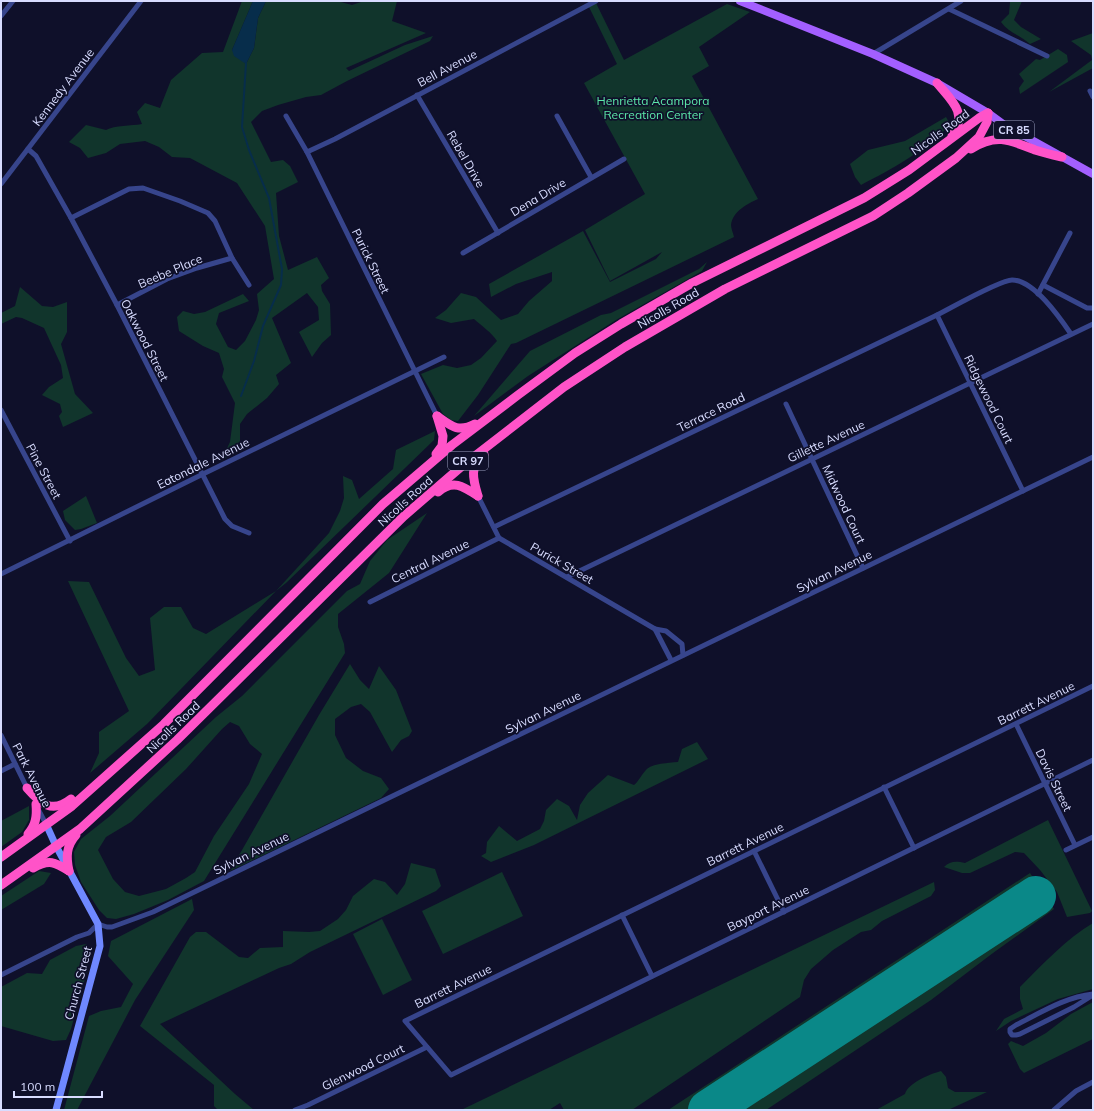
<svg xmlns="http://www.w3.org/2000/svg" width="1094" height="1111" font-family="Mulish,sans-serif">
  <rect width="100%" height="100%" fill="#0f102a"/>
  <!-- green -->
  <g fill="#11352c" fill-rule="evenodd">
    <path d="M242,1H253L232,50L246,64L254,48L258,18L266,1H337L352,5L364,1H397L392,21L426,33L346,68L349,71L405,45L433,36L430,41L347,81L321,95L306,97L278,105L262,111L251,122L271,162L283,160L290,166L298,182L276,193L279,236L288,270L317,257L329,278L321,285L322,291L330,304L331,335L322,343L312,357L299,332L319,320L318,307L307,293L272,318L291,363L276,375L279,384L267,398L247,414L240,424V449L221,461L230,442L235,403L222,377L224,369L219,353L203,346L179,331L177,317L183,311L194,314L205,312L243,294L249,301L219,313L216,324L228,347L236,350L245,341L256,320L259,310L257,294L274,279L265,226L237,183L190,158L172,157L159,147L145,141L120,144L106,153L88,158L80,148L69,142L86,125L106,130C115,125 131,126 142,124L137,112L145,103L160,108L171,80L202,53L223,52Z"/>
    <path d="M1009,1H1022L1014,20L1021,27L1041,39L1030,44C1020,35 1009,33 1001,22L1009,14L1010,2Z"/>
    <path d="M596,3L624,60L727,4L750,12L699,47L709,66L692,76L758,199C747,204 733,211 731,225C731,228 733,233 734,237L516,343L511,344L478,395L458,421L451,420L443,414L421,374L443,365L457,368L471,365L481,358L497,341C492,333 482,326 474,319L451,323L435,318L446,310L461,293L476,297L501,320L518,314L529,301L552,281V272L516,284L491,297L489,284L583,231L610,282L656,259L662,252L610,281L585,230L645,194L584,83L617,64L589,7Z"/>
    <polygon points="1093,33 1093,68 1049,92 1092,60 1091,55 1071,41"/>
    <polygon points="1058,49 1067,55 1068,62 1020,94 1019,88 1024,81 1019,74 1036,59 1040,60"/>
    <path d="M946,117L950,124C929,149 890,170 861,185L855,177L850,164L868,150L905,141Z"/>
    <polygon points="707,262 702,271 616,320 528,376 474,416 530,351 601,315 611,313 699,269"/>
    <polygon points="20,287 42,306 53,307 67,302 67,332 61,344 75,394 93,413 63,427 59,416 62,412 60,404 42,395 49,387 63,378 61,365 44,328 22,318 16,317 1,324 1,313 15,306"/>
    <polygon points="435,431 434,440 286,583 276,591 147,724 90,773 99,753 99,732 129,711 68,581 89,582 126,658 139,676 155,670 150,618 164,607 181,607 193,628 206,634 276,591 329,533 340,511 344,498 343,476 352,480 359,499 393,469 396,450"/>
    <polygon points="86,496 97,523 81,529 75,530 65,520 63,511"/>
    <path d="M427,513L389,573L338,614V627L344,644L345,653L204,881L168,900L134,914L116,919L107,918L99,910L81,882L75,865L74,852L81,839L110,816L216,717L242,696L347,591L360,584L370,561L387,540ZM230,722L239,726L250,744L262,754L249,784L214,836L195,872L186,878L166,889L139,896L125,892L113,879L98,850L106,837L131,822L186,769L222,729Z"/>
    <polygon points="350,664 360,680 369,689 379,666 396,690 412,731 409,736 401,740 392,752 370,712 361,704 351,707 335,719 335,735 346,758 363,771 381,778 389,789 381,798 230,871 319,715"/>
    <path d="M697,742L708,759L534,845L491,862L481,856L486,853L487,842L499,826L517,841L540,829L544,821L546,810L557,799L569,806L577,820L580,805L588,793L608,775L634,785C639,781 641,775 646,770C652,763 669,763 678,762L682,749Z"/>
    <polygon points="29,806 29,820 22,832 1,847 1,821"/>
    <path d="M1048,820L1092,911L1090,913L1067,917L1057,892L1040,870L1024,853L1015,852L970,873H962L944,867C950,861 956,861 965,863Z"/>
    <polygon points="411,863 435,869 441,886 436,891 310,952 291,964 279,968 160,1024 235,1094 254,1110 218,1110 214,1106 214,1085 140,1026 190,937 196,932 206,932 239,957 248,958 260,948 283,947 283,931 309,932 320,931 338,919 346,910 353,896 374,879 385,882 397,895 405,884"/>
    <polygon points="39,871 51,873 44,884 1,910 1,896"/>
    <polygon points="502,872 523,916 443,954 422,911"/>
    <polygon points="1030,873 1054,909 993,953 931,1000 766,1110 668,1110"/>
    <polygon points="934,882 935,890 931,896 882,921 871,930 861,932 833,950 811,969 804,980 800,997 632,1110 564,1110 560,1103 549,1110 461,1110"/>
    <polygon points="192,899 194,910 135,1000 77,1110 64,1110 89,1016 101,1011 121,1007 133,984 108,956 111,941"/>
    <polygon points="382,919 412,980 383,995 353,934"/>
    <path d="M1093,923V989L1058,999L1011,1021L996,1031L1004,1019L1023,1009L1020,999V987C1042,965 1067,938 1093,923Z"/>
    <polygon points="86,944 90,951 86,975 71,1029 66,1040 53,1041 1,1026 1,987 27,973 42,974 50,960 76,946"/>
    <polygon points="1093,1002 1093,1039 1024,1073 1020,1069 1008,1044 1011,1041 1023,1046 1046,1033 1071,1014"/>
    <path d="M941,1071L946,1077L948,1088L955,1092H987L948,1110H876L905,1094C908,1083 930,1074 941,1071Z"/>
  </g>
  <!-- water -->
  <polygon fill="#072d4b" points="253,1 266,1 258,18 254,48 246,64 234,56 232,50"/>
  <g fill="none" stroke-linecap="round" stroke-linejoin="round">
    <!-- stream -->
    <polyline stroke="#072d4b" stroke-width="2" points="241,396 254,361 263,326 281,285 282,269 269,198 249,150 242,127 246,63"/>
    <!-- runway -->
    <polyline stroke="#0a8888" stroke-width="40" points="708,1110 1036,896"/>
    <!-- street -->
    <g stroke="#37458c" stroke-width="5">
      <polyline points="949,9 1047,56"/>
      <polyline points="1,16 13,1"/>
      <polyline points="873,54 961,1"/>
      <polyline points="1090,91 1093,97"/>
      <polyline points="417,95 498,233"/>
      <polyline points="286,116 307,152 437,416"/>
      <polyline points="557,116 591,177"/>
      <polyline points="28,149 36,156 71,218 117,305 225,519 232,526 249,533"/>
      <polyline points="307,152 335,139 596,1"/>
      <polyline points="1,184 141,1"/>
      <polyline points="71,218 129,189 143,188 180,201 208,213 215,221 232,258 249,285"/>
      <polyline points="463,253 624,159"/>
      <polyline points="1043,285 1087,308 1093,308"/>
      <polyline points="1038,294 1070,233"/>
      <polyline points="117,305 167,279 197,268 232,258"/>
      <polyline points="937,315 1023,491"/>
      <polyline points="786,404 863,568"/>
      <polyline points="1,410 70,541"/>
      <polyline points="478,496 499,538 655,629"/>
      <path d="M494,527L937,315C951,308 1000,280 1012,280C1034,280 1060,318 1071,334"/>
      <polyline points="1,574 201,475 444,357"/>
      <polyline points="567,577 1093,324"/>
      <polyline points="370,602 499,538"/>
      <polyline points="671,660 655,629 666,631 682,644 683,655"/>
      <polyline points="1093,686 405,1021 451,1075 1093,760"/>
      <polyline points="1016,724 1075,845"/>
      <polyline points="1,735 28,790"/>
      <polyline points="1,771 15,764"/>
      <polyline points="884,787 914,848"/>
      <polyline points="38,809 46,824"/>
      <polyline points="1066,850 1093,837"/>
      <polyline points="754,851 784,912"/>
      <polyline points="622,915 652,976"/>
      <polyline points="1,975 77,937 89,933 98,924 107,927 112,927 153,912 1093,457"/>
      <path d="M1093,994C1065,997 1040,1013 1016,1025L1010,1029V1032L1012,1035H1016L1020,1034L1074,1007L1093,995"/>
      <polyline points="295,1110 308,1105 427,1047"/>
      <polyline points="1054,1110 1076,1091 1093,1082"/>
    </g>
    <!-- secondary -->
    <polyline stroke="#6f88ff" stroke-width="7" points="46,824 56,846 98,924 100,946 56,1110"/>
    <!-- primary -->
    <polyline stroke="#a35fff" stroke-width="8" points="740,1 873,54 937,83 988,113 1003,124 1093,174"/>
    <!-- highway -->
    <g stroke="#ff53c8" stroke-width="9">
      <path d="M937,83C951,100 969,114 952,136"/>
      <path d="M971,149C996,133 1010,140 1035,150C1044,153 1053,155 1062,157"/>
      <path d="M437,416C451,426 458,433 475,424"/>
      <polyline points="436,454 442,446 443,436 437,416"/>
      <path d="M438,492C453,479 463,486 478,496"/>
      <path d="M478,496C473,479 469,466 484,454"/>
      <path d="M27,788C41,804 52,814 71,799"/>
      <path d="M28,834C36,825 37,816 36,804"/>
      <polyline points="1,857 72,806 164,724 383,504 452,445 518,395 575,353 621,324 692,283 864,198 909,170 979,118 988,113"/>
      <path d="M33,868C49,859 55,862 69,871"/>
      <path d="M69,871C66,857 66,846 76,835"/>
      <polyline points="1,885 80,829 177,740 404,516 462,466 564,387 625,347 725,289 873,216 908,193 956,158 979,137 987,122 988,113"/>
    </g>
  </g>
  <g text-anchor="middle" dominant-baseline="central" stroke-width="3.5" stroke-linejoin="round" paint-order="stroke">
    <!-- shield labels -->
    <g fill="#0f102a" stroke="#9c9fbf" stroke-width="1">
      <rect x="994" y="121" width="40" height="18" rx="3"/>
      <rect x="448" y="452" width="40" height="18" rx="3"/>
    </g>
    <g font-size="11" font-weight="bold" fill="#d8dcff">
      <text x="1014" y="130">CR 85</text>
      <text x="468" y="461">CR 97</text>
    </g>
    <!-- street labels -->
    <g font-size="12" fill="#d8dcff" stroke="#0f102a">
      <text transform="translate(447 68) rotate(-28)">Bell Avenue</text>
      <text transform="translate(63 87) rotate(-53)">Kennedy Avenue</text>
      <text transform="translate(940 132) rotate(-36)">Nicolls Road</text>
      <text transform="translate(466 159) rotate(60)">Rebel Drive</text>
      <text transform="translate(538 197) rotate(-31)">Dena Drive</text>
      <text transform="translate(371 261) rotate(64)">Purick Street</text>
      <text transform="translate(170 271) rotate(-23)">Beebe Place</text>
      <text transform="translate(668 308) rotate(-30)">Nicolls Road</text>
      <text transform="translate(145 340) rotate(63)">Oakwood Street</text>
      <text transform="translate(989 399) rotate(64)">Ridgewood Court</text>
      <text transform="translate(711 412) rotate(-26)">Terrace Road</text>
      <text transform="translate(826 441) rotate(-25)">Gillette Avenue</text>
      <text transform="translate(203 463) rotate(-26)">Eatondale Avenue</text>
      <text transform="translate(44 471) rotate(62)">Pine Street</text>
      <text transform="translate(405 501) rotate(-42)">Nicolls Road</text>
      <text transform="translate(844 504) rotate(65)">Midwood Court</text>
      <text transform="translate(430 561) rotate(-26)">Central Avenue</text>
      <text transform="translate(562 563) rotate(30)">Purick Street</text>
      <text transform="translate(834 571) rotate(-26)">Sylvan Avenue</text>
      <text transform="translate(1036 703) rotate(-26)">Barrett Avenue</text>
      <text transform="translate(543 712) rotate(-26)">Sylvan Avenue</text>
      <text transform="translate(173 727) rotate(-44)">Nicolls Road</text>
      <text transform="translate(32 775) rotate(63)">Park Avenue</text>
      <text transform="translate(1054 780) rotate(64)">Davis Street</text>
      <text transform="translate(745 844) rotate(-26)">Barrett Avenue</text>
      <text transform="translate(251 853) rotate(-26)">Sylvan Avenue</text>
      <text transform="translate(768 908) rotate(-26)">Bayport Avenue</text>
      <text transform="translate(78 983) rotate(-75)">Church Street</text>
      <text transform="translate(453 986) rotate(-26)">Barrett Avenue</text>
      <text transform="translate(363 1067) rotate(-26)">Glenwood Court</text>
    </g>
    <!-- park labels -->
    <g font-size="12" fill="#5ce8a9" stroke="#0f102a">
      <text x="653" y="100">Henrietta Acampora<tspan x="653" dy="14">Recreation Center</tspan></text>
    </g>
  </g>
  <!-- border -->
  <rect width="1094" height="1111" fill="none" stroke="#d8dcff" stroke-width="4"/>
  <!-- scale -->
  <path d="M14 1091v6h88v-6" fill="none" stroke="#d8dcff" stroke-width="2"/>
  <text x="20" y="1091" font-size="12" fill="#d8dcff" stroke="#0f102a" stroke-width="3" paint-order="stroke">100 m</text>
</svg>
